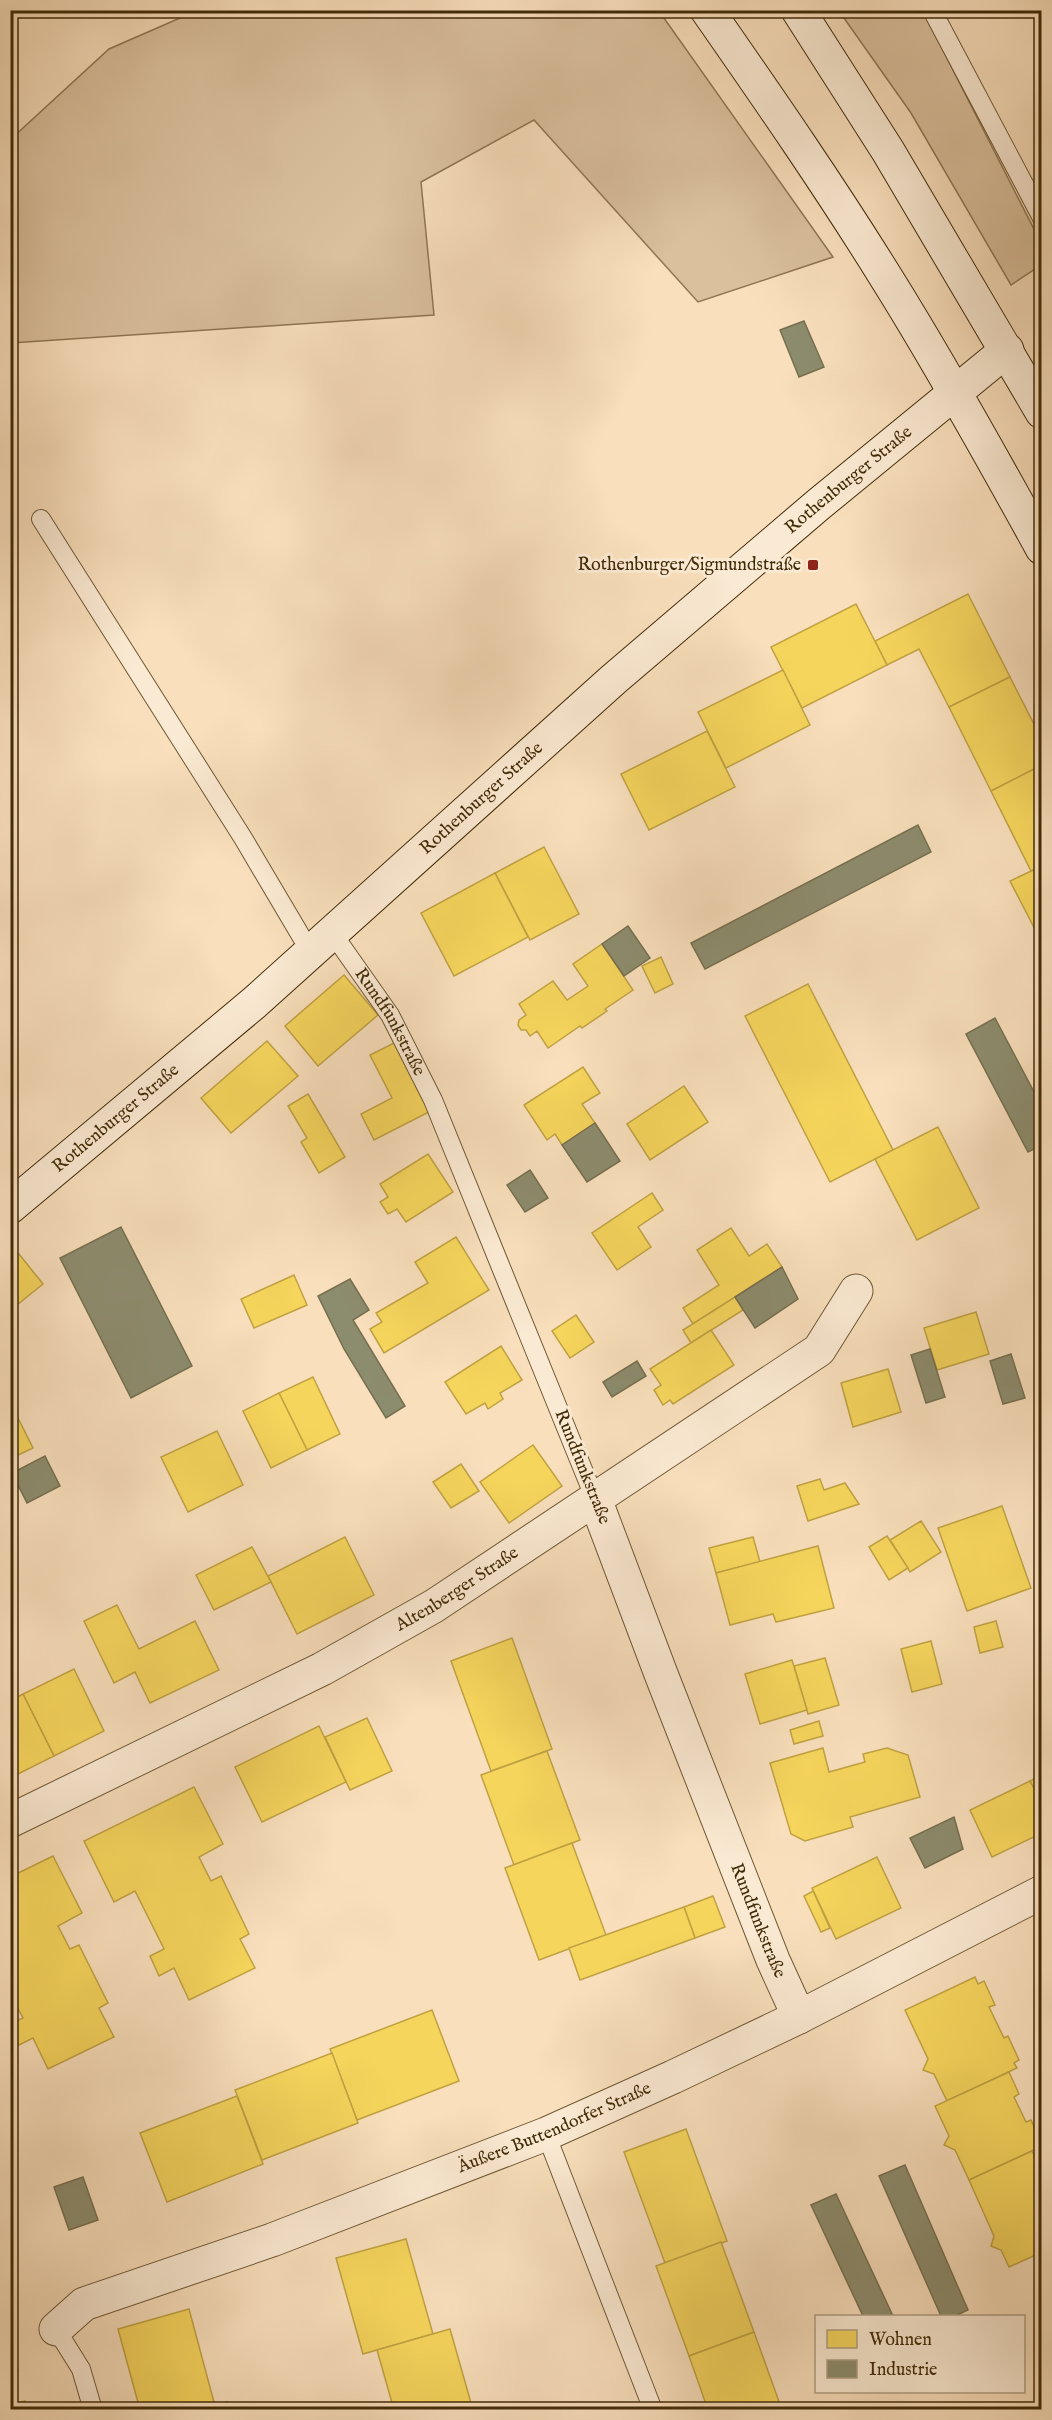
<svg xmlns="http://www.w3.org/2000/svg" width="1052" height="2420" font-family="'IM FELL English',serif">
  <rect width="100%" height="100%" fill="#f9dfbc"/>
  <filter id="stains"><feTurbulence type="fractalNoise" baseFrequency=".00333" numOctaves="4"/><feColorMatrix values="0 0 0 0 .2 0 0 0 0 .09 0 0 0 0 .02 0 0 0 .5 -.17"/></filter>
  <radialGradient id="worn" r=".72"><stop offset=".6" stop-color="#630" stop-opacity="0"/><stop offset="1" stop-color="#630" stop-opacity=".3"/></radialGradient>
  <!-- green -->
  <g fill="#dac09d" stroke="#8e7652" stroke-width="1.5">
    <polygon points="196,11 659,11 833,257 698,302 534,120 421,182 434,315 11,343 11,139 109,49"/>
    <polygon points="839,11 923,11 1041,243 1041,265 1011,285 911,113"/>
  </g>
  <!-- homes -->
  <g fill="#f6d55c" stroke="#c0a242" stroke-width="1.5">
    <polygon points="968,594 1010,677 949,707 919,649 887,665 875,641"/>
    <polygon points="856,604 887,665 802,708 771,647"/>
    <polygon points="783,670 810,725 726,768 698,712"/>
    <polygon points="1010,677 1042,740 1042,765 991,791 949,707"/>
    <polygon points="707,731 735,787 649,830 621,774"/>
    <polygon points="1042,765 1042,866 1031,871 991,791"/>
    <polygon points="544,847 579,914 530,940 495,873"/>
    <polygon points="1042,866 1042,943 1010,881"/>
    <polygon points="495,873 528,937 454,976 421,913"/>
    <polygon points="602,944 633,990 605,1009 607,1011 582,1028 580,1026 548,1048 537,1031 530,1036 526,1030 521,1030 518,1025 519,1020 526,1015 519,1004 553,981 567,1000 588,986 573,964"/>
    <polygon points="661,957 673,984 655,993 642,966"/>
    <polygon points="344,975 378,1015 318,1066 285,1026"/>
    <polygon points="808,984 893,1150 830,1182 745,1016"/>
    <polygon points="267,1041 298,1076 231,1133 201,1098"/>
    <polygon points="396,1042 431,1111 374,1140 361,1114 392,1098 370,1055"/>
    <polygon points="583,1067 600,1093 582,1104 595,1123 562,1145 555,1134 547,1140 524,1105"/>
    <polygon points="684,1086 708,1122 650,1160 627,1124"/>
    <polygon points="308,1094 345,1157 319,1173 301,1142 307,1138 288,1106"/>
    <polygon points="938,1127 979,1208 917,1240 875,1159"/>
    <polygon points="428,1154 453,1192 406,1222 397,1209 388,1214 380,1202 388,1197 380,1184"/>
    <polygon points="652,1193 663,1210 638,1227 651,1247 617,1270 592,1233"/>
    <polygon points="731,1228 749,1256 767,1244 782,1267 693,1324 683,1308 719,1285 697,1250"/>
    <polygon points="456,1237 489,1290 384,1353 370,1329 382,1322 376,1313 428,1283 415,1262"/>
    <polygon points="19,1254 43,1284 12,1309 10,1261"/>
    <polygon points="294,1275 307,1305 254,1328 241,1299"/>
    <polygon points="735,1297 743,1310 691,1343 683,1330"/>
    <polygon points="976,1312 989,1354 937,1370 924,1328"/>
    <polygon points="576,1315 594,1342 570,1358 552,1331"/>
    <polygon points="711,1330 734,1365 673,1404 670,1400 663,1405 654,1390 661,1385 650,1369"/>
    <polygon points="501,1346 522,1380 500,1393 503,1399 488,1409 485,1403 466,1414 445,1382"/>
    <polygon points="888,1369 901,1412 853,1427 841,1383"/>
    <polygon points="313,1377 340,1434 307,1450 279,1393"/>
    <polygon points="279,1393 307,1450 271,1468 243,1411"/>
    <polygon points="10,1402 33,1448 10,1459"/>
    <polygon points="217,1431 243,1485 188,1512 161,1457"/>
    <polygon points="533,1445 562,1486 509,1523 480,1482"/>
    <polygon points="461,1464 479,1491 451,1508 433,1482"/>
    <polygon points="820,1479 824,1490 845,1483 859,1504 808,1521 797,1486"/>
    <polygon points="1002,1506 1031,1588 967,1611 938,1528"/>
    <polygon points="921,1521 941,1552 910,1572 890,1540"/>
    <polygon points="887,1536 908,1568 889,1580 869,1547"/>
    <polygon points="345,1537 374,1595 297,1634 268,1576"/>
    <polygon points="753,1537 760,1562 716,1573 709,1548"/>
    <polygon points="818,1546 834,1608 776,1622 773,1614 730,1625 716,1573"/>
    <polygon points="252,1547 271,1582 214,1610 196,1575"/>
    <polygon points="117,1605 139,1649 195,1621 219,1670 150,1703 135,1672 114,1683 84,1621"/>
    <polygon points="996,1621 1003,1647 980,1653 974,1627"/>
    <polygon points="512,1638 552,1749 491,1771 451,1661"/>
    <polygon points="931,1641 942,1684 912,1692 901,1649"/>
    <polygon points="825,1658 839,1705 808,1714 794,1666"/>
    <polygon points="792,1660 807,1710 760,1724 745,1674"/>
    <polygon points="74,1669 104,1731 54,1756 23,1694"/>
    <polygon points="23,1694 54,1756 10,1778 10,1701"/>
    <polygon points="367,1718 392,1771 350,1790 325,1737"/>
    <polygon points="819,1721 823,1736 794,1744 790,1730"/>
    <polygon points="319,1726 346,1782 262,1822 235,1767"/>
    <polygon points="823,1748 829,1772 865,1762 863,1754 887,1748 908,1755 920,1797 850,1817 853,1827 805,1841 791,1834 770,1763"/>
    <polygon points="547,1751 580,1840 514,1865 481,1775"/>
    <polygon points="1042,1775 1042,1804 1030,1781"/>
    <polygon points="1030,1781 1042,1804 1042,1833 992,1857 970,1810"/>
    <polygon points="194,1787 223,1844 199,1857 211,1881 221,1876 249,1934 240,1939 255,1968 189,2000 174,1968 159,1976 150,1956 164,1949 135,1891 114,1902 84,1841"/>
    <polygon points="572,1843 606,1935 539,1960 505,1868"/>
    <polygon points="53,1856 82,1913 58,1926 70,1949 79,1945 108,2003 99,2008 114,2037 48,2069 33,2038 19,2045 10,2029 10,2024 23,2018 10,1994 10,1877"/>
    <polygon points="877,1857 901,1908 836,1939 812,1888"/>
    <polygon points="813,1891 830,1928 821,1932 804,1896"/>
    <polygon points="713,1896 725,1927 695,1938 684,1907"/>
    <polygon points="684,1907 695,1938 580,1980 569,1948"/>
    <polygon points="975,1977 978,1984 984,1981 995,2005 989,2007 1004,2038 1008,2036 1019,2060 1014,2063 1017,2068 947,2101 934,2074 923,2070 928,2059 905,2010"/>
    <polygon points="432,2010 459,2081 357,2120 330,2049"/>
    <polygon points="332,2053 358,2123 262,2160 235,2090"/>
    <polygon points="1009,2072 1019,2094 1014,2097 1026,2122 1031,2120 1040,2140 1035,2143 1038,2148 969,2180 955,2150 944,2145 949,2136 935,2106"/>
    <polygon points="237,2096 263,2164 167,2202 140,2133"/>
    <polygon points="686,2129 727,2241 665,2263 624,2152"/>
    <polygon points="1032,2151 1042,2172 1042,2261 1038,2254 1009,2267 1001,2250 991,2246 994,2236 969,2180"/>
    <polygon points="406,2239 433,2334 363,2354 336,2258"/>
    <polygon points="721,2242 754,2332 689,2356 656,2266"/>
    <polygon points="189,2309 215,2406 202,2410 140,2410 118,2329"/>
    <polygon points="450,2329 473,2410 394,2410 377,2350"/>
    <polygon points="754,2332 782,2410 708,2410 689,2356"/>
    <polygon points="10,2344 18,2371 10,2372"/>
    <polygon points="25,2401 27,2410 10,2410 10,2405"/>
    <polygon points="227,2402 229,2410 202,2410 215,2406"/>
  </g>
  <!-- industry -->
  <g fill="#8c8c6e" stroke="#766f4f" stroke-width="1.5">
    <polygon points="804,321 824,367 799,377 780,330"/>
    <polygon points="918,825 931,852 705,969 691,943"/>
    <polygon points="628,926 650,958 624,976 602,944"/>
    <polygon points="1042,992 1042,1008 1035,995"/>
    <polygon points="995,1018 1042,1107 1042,1145 1028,1152 966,1034"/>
    <polygon points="595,1123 620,1161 587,1182 562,1145"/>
    <polygon points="530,1170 548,1198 525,1212 507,1185"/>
    <polygon points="121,1227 192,1366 131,1398 60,1258"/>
    <polygon points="782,1267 798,1299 755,1328 735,1297"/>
    <polygon points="350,1279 369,1310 353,1320 405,1406 386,1418 344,1349 318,1296"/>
    <polygon points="930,1349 945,1397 926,1403 911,1355"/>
    <polygon points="1011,1354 1025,1398 1003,1404 990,1361"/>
    <polygon points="637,1361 646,1376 612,1397 603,1382"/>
    <polygon points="45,1456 60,1486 27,1503 12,1473"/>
    <polygon points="954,1817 963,1849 925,1868 910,1838"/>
    <polygon points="905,2165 968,2310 955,2316 941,2316 879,2176"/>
    <polygon points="83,2177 98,2220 69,2230 54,2187"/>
    <polygon points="836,2194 893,2316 863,2316 811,2205"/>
  </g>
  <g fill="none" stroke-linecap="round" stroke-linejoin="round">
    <!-- lane casing -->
    <g stroke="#6f5834" stroke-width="20">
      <g id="lane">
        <polyline points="932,10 1042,218"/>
        <polyline points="41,519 243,838 311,953"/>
        <path id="s1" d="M333,934L390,1015L433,1100L595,1499"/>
        <polyline points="546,2134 653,2410"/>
        <polyline points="56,2329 81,2369 93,2410"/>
      </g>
    </g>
    <!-- street casing -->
    <g stroke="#6f5834" stroke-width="35">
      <g id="street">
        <path id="s2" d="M595,1499L661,1674L773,1960L799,2017"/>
        <path id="s3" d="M10,1821L322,1669L434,1606L819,1350L856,1291"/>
        <path id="s4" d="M56,2329L84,2304L272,2240L546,2134L673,2077L799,2017L1042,1892"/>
      </g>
    </g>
    <!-- secondary casing -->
    <g stroke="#412b07" stroke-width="35">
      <g id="secondary">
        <path d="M707,10C769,99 830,187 887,279C942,367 992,457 1042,548"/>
        <polyline points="798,10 888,151 1042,412"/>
        <path id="s5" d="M10,1207L254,1003L614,679L819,504L1007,350"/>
      </g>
    </g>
    <!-- lane -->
    <use href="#lane" stroke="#fbead3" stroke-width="18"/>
    <!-- street -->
    <use href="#street" stroke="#fbead3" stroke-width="33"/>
    <!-- secondary -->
    <use href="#secondary" stroke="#fbead3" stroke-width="33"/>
  </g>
  <!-- markers -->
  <rect fill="#8f2418" stroke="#fbead3" stroke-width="2" x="807" y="559" width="12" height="12" rx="3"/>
  <g text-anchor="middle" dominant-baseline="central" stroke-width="6" stroke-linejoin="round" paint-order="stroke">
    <!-- street labels -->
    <g font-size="18" fill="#412b07" stroke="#fbead3">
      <text stroke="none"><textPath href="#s5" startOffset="1110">Rothenburger Straße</textPath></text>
      <text stroke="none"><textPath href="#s5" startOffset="624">Rothenburger Straße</textPath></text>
      <text stroke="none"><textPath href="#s1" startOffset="105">Rundfunkstraße</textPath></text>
      <text stroke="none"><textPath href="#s5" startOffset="138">Rothenburger Straße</textPath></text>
      <text transform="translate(582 1467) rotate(68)">Rundfunkstraße</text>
      <text stroke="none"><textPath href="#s3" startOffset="504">Altenberger Straße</textPath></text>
      <text stroke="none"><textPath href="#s2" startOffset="452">Rundfunkstraße</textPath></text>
      <text stroke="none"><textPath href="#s4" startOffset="540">Äußere Buttendorfer Straße</textPath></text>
    </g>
    <!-- poi labels -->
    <g font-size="18" fill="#412b07" stroke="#fbead3" text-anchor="end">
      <text x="801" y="565">Rothenburger/Sigmundstraße</text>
    </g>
  </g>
  <!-- margin -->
  <rect width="1052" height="2420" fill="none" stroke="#f9dfbc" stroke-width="36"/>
  <rect x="12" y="12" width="1028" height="2396" fill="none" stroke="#412b07" stroke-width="3"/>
  <rect x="18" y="18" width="1016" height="2384" fill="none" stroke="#412b07" stroke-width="1.5"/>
  <!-- legend -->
  <rect x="815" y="2315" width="210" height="78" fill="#fbead3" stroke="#b19e81" stroke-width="1.5"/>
  <rect x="827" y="2330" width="30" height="18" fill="#f6d55c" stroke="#b19e81" stroke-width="1.5"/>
  <text x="869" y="2345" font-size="18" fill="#412b07">Wohnen</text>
  <rect x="827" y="2360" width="30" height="18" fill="#8c8c6e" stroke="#b19e81" stroke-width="1.5"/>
  <text x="869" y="2375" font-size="18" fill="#412b07">Industrie</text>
  <rect width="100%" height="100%" filter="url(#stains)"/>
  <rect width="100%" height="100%" fill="url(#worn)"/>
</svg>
